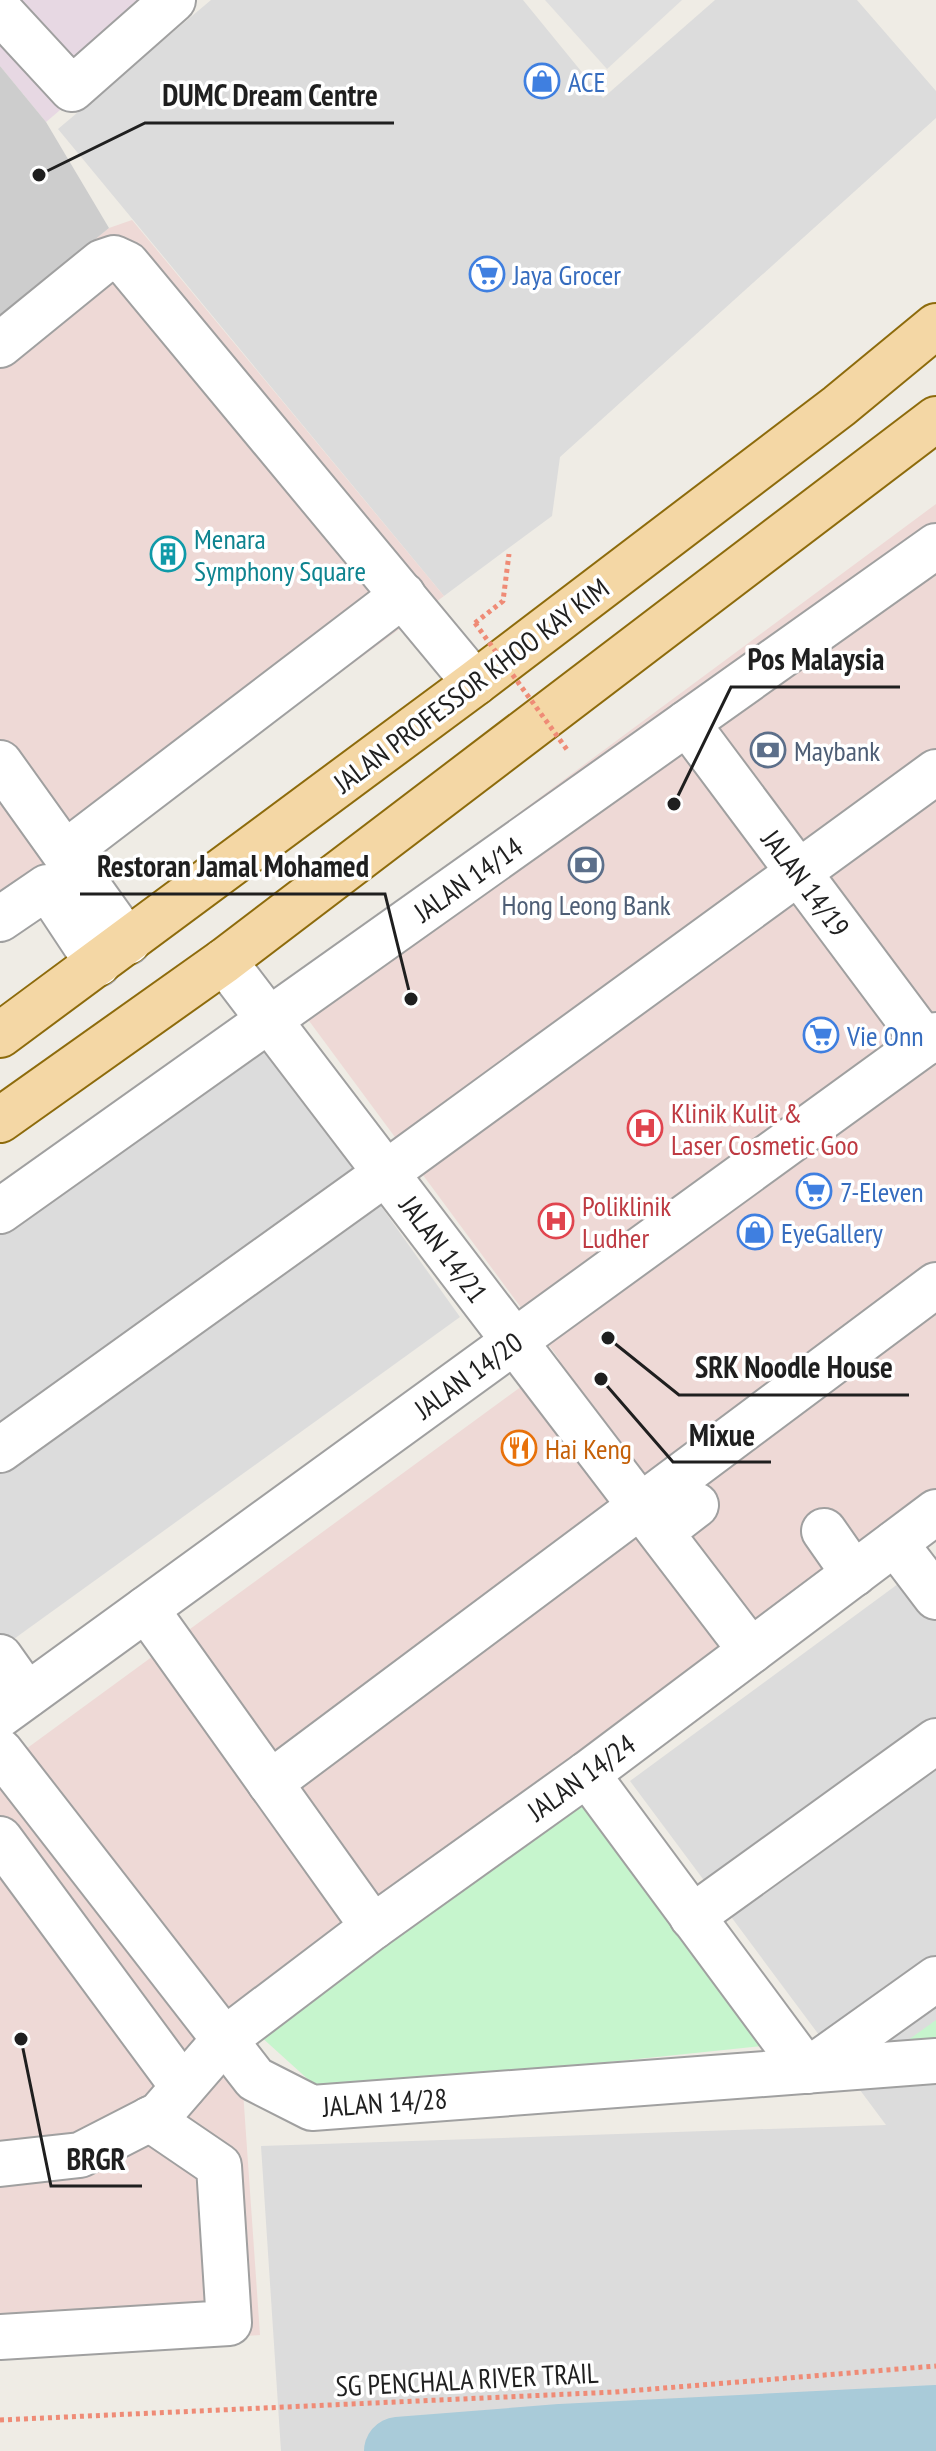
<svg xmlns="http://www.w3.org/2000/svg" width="936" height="2451" font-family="'PT Sans Narrow',sans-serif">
  <rect width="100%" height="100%" fill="#efece5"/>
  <!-- residential -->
  <g fill="#dcdcdc">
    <polygon points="211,0 523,0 603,98 715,0 857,0 936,91 936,118 560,457 552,516 444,596 58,129"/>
    <polygon points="244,1014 460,1317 0,1649 0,1189"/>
    <polygon points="936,1556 936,2451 281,2451 261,2146 886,2125 630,1781"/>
  </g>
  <!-- commercial -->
  <g fill="#eed9d6">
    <polygon points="132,220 444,596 0,925 0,317 109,228"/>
    <polygon points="936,504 936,1491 237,2005 260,2335 0,2354 0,1768 559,1359 284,987"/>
  </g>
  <!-- industrial -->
  <polygon fill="#e7d8e3" points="0,0 189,0 46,122 0,66"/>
  <!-- religious -->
  <polygon fill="#cdcdcd" points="0,66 46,122 109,228 0,317"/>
  <!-- park -->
  <g fill="#c6f5cd">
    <polygon points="581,1797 762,2046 322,2092 259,2035"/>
    <polygon points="936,2020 936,2040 904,2043"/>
  </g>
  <!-- parking -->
  <polygon fill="#dfdfdf" points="545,0 682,0 607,69"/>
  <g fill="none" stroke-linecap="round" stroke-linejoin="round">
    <!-- river -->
    <polyline stroke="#a9cbd9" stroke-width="68" points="398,2451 561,2438 936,2419"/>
    <!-- minor casing -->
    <g stroke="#a0a0a0" stroke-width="48">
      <g id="minor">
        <polyline points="0,11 72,89 173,0"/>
        <polyline points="0,345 102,262 114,258 127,264 475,683"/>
        <polyline points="687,723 926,1043"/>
        <polyline points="0,763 128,942"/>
        <polyline points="65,853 403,595"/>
        <polyline points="0,919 47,887 98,964"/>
        <polyline points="224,961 751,1651"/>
        <polyline points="0,1211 936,546"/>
        <polyline points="0,1450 386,1173 936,772"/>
        <polyline points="824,1531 854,1574"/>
        <polyline points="661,1532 696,1505"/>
        <polyline points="895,1543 936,1597"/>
        <polyline points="146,1609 373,1927"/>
        <polyline points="0,1657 27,1695"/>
        <polyline points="0,1715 936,1035"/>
        <polyline points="0,1751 255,2079 312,2108 936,2061"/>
        <polyline points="587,1774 807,2071 936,1979"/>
        <polyline points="270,1783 936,1285"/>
        <polyline points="0,1839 183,2087"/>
        <polyline points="692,1917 936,1741"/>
        <polyline points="0,2164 80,2155 160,2114 224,2040 373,1927 587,1774 936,1512"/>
        <polyline points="0,2337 229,2323 219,2166 150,2119"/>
      </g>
    </g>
    <!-- major casing -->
    <g stroke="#8d6b0c" stroke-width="48">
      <g id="major">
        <polyline points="0,1035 475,683 839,406 936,326"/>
        <polyline points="0,1120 224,961 936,419"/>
      </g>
    </g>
    <!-- path -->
    <g stroke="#ef8b76" stroke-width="5" stroke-dasharray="4 4" stroke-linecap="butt">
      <polyline points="475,623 503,601 509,554"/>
      <polyline points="0,2420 615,2392 936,2366"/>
    </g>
    <!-- minor -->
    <use href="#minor" stroke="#fff" stroke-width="44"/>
    <!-- major -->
    <use href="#major" stroke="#f4d7a5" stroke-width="44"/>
    <!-- path-bridge -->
    <polyline stroke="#ef8b76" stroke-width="5" stroke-dasharray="4 4" stroke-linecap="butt" points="475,623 568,751"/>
  </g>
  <!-- icons -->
  <defs>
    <g id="shop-ring" transform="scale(1.8)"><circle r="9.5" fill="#fff" stroke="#3f7fe0" stroke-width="1.5"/><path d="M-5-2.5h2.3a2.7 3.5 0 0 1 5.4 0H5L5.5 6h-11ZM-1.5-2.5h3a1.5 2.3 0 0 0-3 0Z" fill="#3f7fe0"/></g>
    <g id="supermarket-ring" transform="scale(1.8)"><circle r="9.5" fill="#fff" stroke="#3f7fe0" stroke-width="1.5"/><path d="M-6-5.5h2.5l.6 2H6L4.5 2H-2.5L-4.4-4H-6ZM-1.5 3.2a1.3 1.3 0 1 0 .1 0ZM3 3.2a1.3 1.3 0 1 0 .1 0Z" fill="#3f7fe0"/></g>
    <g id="building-ring" transform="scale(1.8)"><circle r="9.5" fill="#fff" stroke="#0f9aa8" stroke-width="1.5"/><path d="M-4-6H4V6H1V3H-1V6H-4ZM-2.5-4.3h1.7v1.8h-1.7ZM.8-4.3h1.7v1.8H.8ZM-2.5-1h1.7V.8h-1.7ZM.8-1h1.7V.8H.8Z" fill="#0f9aa8"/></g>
    <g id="bank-ring" transform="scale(1.8)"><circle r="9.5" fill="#fff" stroke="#5c6f8a" stroke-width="1.5"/><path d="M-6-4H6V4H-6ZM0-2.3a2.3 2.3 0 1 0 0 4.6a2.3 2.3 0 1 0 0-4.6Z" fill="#5c6f8a"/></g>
    <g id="hospital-ring" transform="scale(1.8)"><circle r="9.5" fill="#fff" stroke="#e0444e" stroke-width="1.5"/><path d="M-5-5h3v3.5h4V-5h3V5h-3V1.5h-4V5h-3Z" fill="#e0444e"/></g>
    <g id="restaurant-ring" transform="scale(1.8)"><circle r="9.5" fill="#fff" stroke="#e8710a" stroke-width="1.5"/><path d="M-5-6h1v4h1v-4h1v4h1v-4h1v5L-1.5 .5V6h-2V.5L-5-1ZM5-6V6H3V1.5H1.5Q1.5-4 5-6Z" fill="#e8710a"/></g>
  </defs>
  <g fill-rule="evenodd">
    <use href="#shop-ring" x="542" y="81"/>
    <use href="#supermarket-ring" x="487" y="274"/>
    <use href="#building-ring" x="168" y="554"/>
    <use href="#bank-ring" x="768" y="750"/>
    <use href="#bank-ring" x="586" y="865"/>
    <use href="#supermarket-ring" x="821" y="1035"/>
    <use href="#hospital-ring" x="645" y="1128"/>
    <use href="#supermarket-ring" x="814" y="1191"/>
    <use href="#hospital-ring" x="556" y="1221"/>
    <use href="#shop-ring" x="755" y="1232"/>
    <use href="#restaurant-ring" x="519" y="1448"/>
  </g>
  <g text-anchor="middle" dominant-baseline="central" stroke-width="7" stroke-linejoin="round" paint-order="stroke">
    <!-- shop labels -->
    <g font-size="28" fill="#366cbe" stroke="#fff" text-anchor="start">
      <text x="568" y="81">ACE</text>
      <text x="513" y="274">Jaya Grocer</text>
      <text x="847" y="1035">Vie Onn</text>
      <text x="840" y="1191">7-Eleven</text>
      <text x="781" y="1232">EyeGallery</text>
    </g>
    <!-- culture labels -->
    <g font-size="28" fill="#0d838f" stroke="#fff" text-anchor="start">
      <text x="194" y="538">Menara<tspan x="194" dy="32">Symphony Square</tspan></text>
    </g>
    <!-- street labels -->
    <g font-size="28" fill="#1f1f1f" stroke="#fff">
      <text transform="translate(471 685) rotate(-37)">JALAN PROFESSOR KHOO KAY KIM</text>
      <text transform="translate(468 879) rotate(-35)">JALAN 14/14</text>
      <text transform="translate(806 883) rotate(53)">JALAN 14/19</text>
      <text transform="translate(444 1249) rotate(53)">JALAN 14/21</text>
      <text transform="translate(468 1375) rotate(-36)">JALAN 14/20</text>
      <text transform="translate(581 1777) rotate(-36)">JALAN 14/24</text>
      <text transform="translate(385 2102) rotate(-4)">JALAN 14/28</text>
      <text transform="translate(467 2379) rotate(-3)">SG PENCHALA RIVER TRAIL</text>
    </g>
    <!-- service labels -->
    <g font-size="28" fill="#4e5e75" stroke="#fff" text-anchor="start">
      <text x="794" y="750">Maybank</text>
      <text x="586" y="904" text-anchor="middle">Hong Leong Bank</text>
    </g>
    <!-- health labels -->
    <g font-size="28" fill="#be3a42" stroke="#fff" text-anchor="start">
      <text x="671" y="1112">Klinik Kulit &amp;<tspan x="671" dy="32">Laser Cosmetic Goo</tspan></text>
      <text x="582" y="1205">Poliklinik<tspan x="582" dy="32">Ludher</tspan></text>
    </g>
    <!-- food labels -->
    <g font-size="28" fill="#c56008" stroke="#fff" text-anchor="start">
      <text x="545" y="1448">Hai Keng</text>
    </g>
  </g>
  <!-- callouts -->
  <path fill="none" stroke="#1f1f1f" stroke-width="3" d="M39 175L145 123H394M674 804L731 687H900M411 999L385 894H80M608 1338L679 1395H909M601 1379L673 1462H771M21 2039L51 2186H142"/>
  <g fill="#1f1f1f" stroke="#fff" stroke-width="3">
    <circle cx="39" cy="175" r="8"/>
    <circle cx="674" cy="804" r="8"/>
    <circle cx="411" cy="999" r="8"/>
    <circle cx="608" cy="1338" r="8"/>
    <circle cx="601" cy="1379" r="8"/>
    <circle cx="21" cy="2039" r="8"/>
  </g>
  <g font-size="30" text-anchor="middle" font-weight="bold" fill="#1f1f1f" stroke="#fff" stroke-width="7" stroke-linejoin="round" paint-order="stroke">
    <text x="270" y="106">DUMC Dream Centre</text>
    <text x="816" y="670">Pos Malaysia</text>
    <text x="233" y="877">Restoran Jamal Mohamed</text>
    <text x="794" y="1378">SRK Noodle House</text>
    <text x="722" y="1446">Mixue</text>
    <text x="96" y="2170">BRGR</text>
  </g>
</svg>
